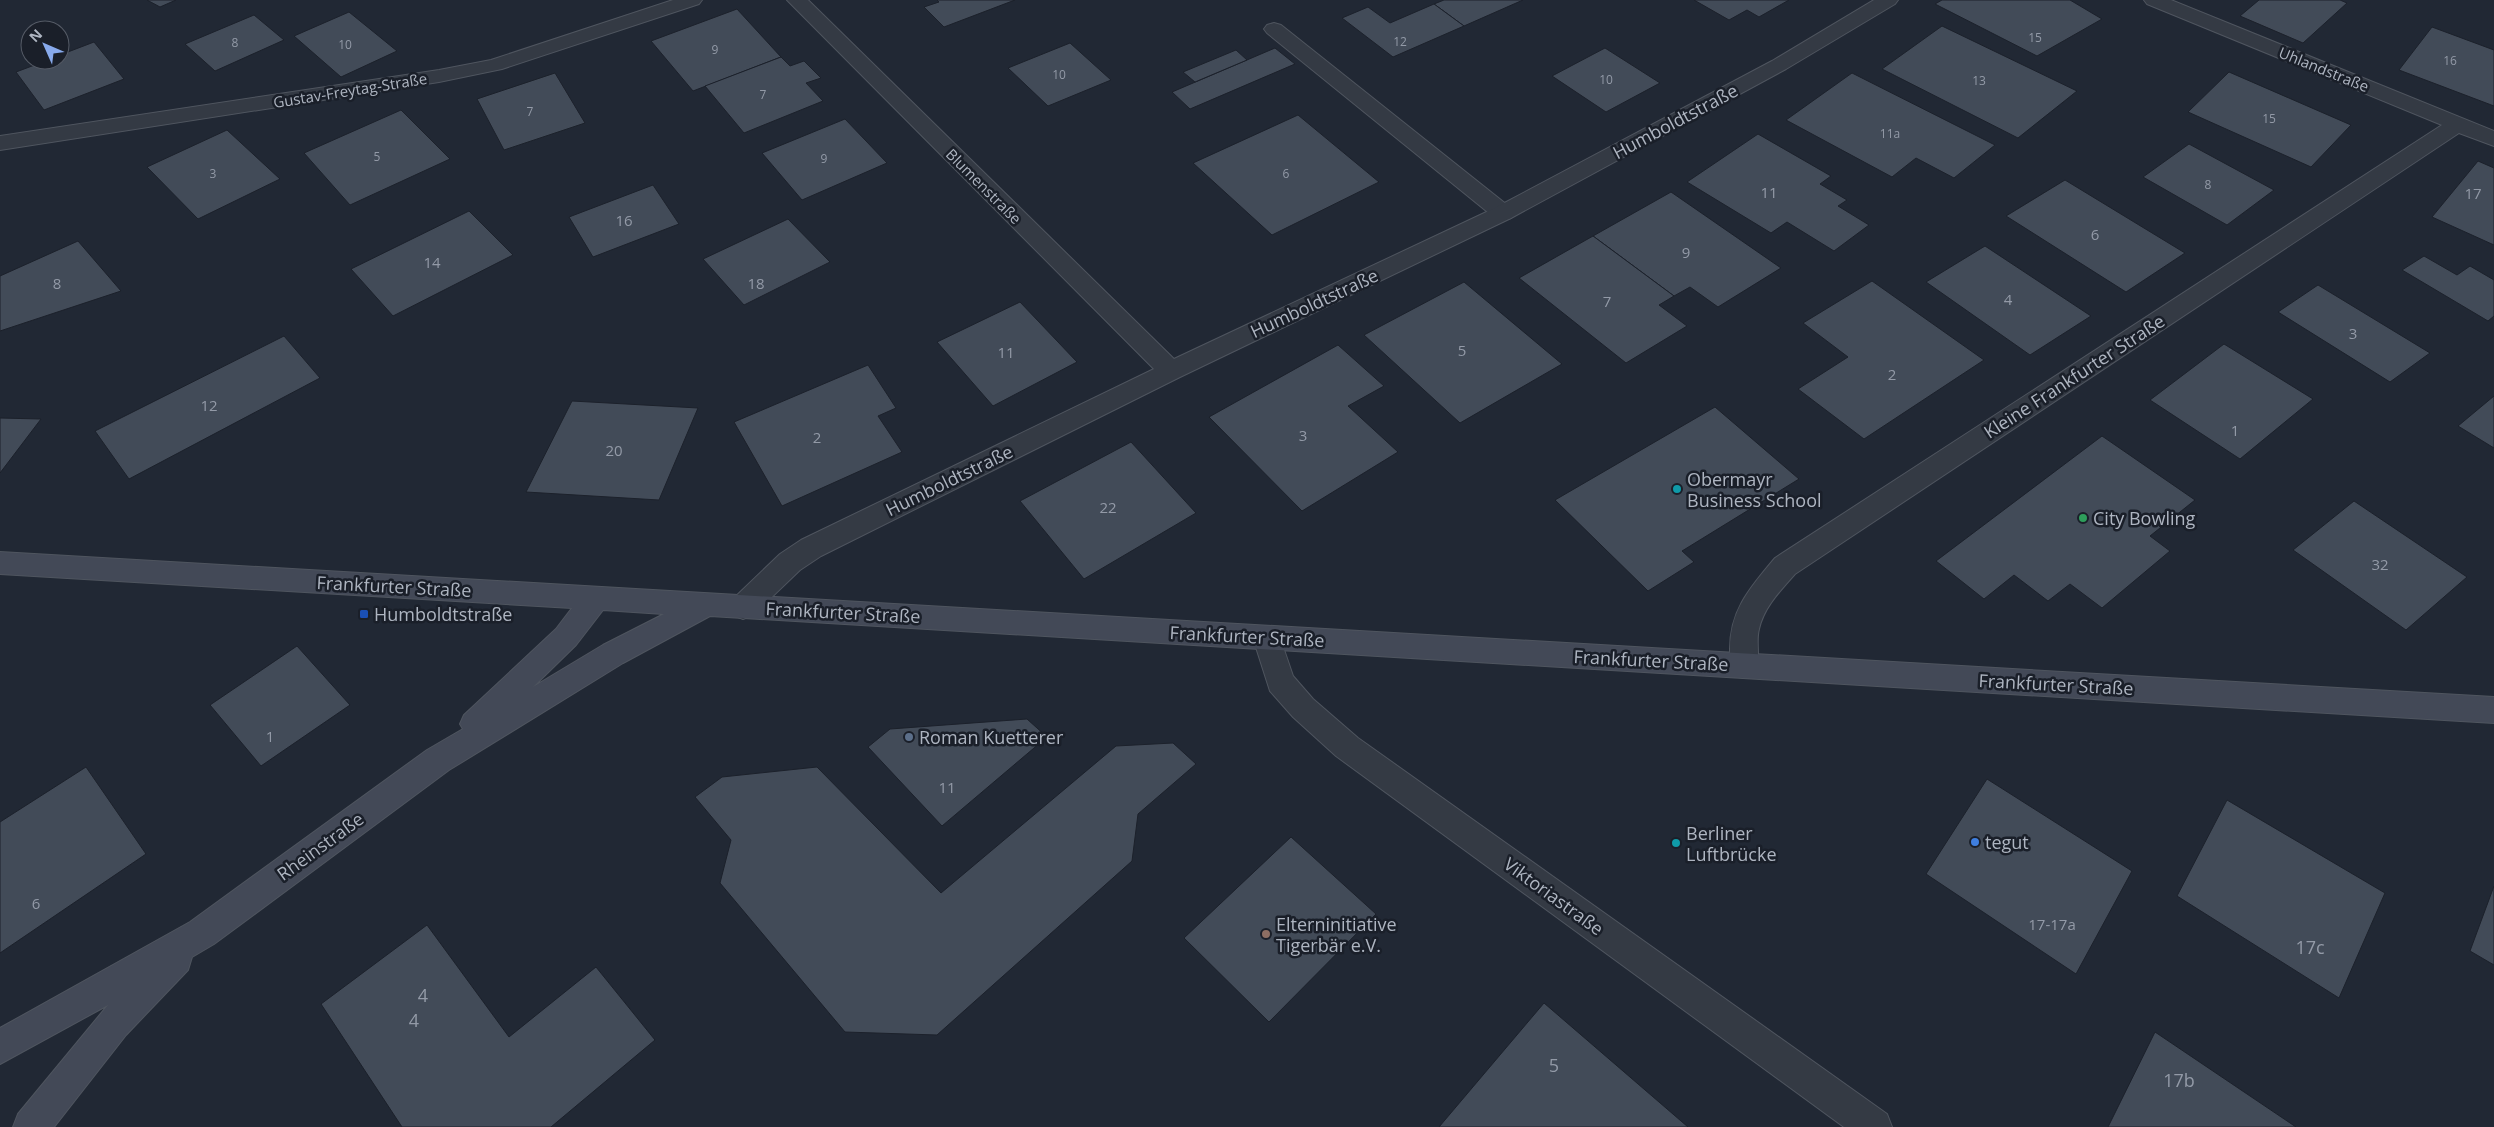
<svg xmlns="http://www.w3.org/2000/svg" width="2494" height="1127" font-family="'Open Sans',sans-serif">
  <rect width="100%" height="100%" fill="#212834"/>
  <!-- building -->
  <g fill="#424b58" stroke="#1c212b">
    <polygon points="147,0 176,0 160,7"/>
    <polygon points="937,0 1015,0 944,27 924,7 939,2"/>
    <polygon points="1444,0 1523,0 1464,26 1434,4"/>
    <polygon points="1694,0 1789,0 1759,17 1747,10 1729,20"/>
    <polygon points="1942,0 2070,0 2102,19 2037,56 1935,4"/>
    <polygon points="2259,0 2340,0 2347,3 2303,43 2240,16"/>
    <polygon points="1434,4 1464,26 1393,57 1342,18 1368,7 1390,23"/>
    <polygon points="737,9 781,57 693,91 651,41"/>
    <polygon points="349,12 397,51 341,77 294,36"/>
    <polygon points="254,15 284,40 215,71 185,44"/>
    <polygon points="1942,26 2077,91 2018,138 1882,69"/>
    <polygon points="2432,27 2494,50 2494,106 2399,70"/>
    <polygon points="94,42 124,79 44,110 16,72 48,60 60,60 60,55"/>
    <polygon points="1070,43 1111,80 1048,106 1008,68"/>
    <polygon points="1275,48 1295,64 1190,109 1172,92"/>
    <polygon points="1605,48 1660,83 1606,112 1552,76"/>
    <polygon points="1236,50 1247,60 1195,82 1183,72"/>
    <polygon points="781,57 790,66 804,61 821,78 806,83 823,101 744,133 705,86"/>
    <polygon points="2229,72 2351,125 2311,167 2188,112"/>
    <polygon points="555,73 585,123 504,150 477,99"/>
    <polygon points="1852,73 1995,145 1954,178 1916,158 1892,177 1786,120"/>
    <polygon points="401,110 450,159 350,205 304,153"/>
    <polygon points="1298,115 1379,182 1272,235 1193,163"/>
    <polygon points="845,119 887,163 802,200 762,153"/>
    <polygon points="227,130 280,179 198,219 147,167"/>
    <polygon points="1758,134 1831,176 1820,184 1847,200 1838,206 1869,225 1834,251 1787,222 1771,233 1687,182"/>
    <polygon points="2189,144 2274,190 2227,225 2143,177"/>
    <polygon points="2478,161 2494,168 2494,245 2432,217"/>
    <polygon points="2065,180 2185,253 2126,292 2006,216"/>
    <polygon points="653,185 679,224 593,257 569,217"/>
    <polygon points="1671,192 1781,268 1718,307 1690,287 1674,296 1593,236"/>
    <polygon points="469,211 513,255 393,316 351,269"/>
    <polygon points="788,219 830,262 744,305 703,259"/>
    <polygon points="1593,236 1674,296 1659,305 1687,326 1626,363 1519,278"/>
    <polygon points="78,241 121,291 0,331 0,276"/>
    <polygon points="1985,246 2091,316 2030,355 1926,282"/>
    <polygon points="2424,256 2457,275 2470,266 2494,280 2494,316 2488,321 2402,270"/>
    <polygon points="1872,281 1984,360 1864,439 1798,389 1848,357 1803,323"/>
    <polygon points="1464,282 1562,364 1460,423 1364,335"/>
    <polygon points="2318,285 2430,353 2390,382 2278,312"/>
    <polygon points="1020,302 1077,362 993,406 937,342"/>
    <polygon points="284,336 320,378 129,479 95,431"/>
    <polygon points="2224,344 2313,399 2240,459 2150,400"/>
    <polygon points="1338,345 1384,386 1348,406 1398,452 1302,511 1209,417"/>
    <polygon points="868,365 896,408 878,416 902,452 782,506 734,422"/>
    <polygon points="2494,396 2494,448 2458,426"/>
    <polygon points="572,401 698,408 659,500 526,492"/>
    <polygon points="1715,407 1799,479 1682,551 1694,562 1648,591 1555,500"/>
    <polygon points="0,418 41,419 0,473"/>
    <polygon points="2102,436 2195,500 2150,536 2170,551 2102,608 2070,584 2048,601 2014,575 1984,599 1936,561"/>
    <polygon points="1131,442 1196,513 1084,579 1020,501"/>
    <polygon points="2354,501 2467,577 2406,630 2293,550"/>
    <polygon points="297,646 350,705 261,766 210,705"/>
    <polygon points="1027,719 1047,737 942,826 868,747 890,729"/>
    <polygon points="1173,743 1196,764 1138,814 1132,861 937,1035 845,1032 720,883 731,840 695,797 722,777 817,767 941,893 1116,746"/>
    <polygon points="86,767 146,854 0,953 0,822"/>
    <polygon points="1987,779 2132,871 2076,974 1926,874"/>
    <polygon points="2227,800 2385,893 2339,998 2177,896"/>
    <polygon points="1291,837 1376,914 1269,1022 1184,938"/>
    <polygon points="2494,886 2494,965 2470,951"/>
    <polygon points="427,925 509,1037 596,967 655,1040 551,1127 402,1127 321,1004"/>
    <polygon points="1544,1003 1688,1127 1439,1127"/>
    <polygon points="2155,1032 2296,1127 2108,1127"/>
  </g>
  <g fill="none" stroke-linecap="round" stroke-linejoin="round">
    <!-- lane casing -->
    <g stroke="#4f555f" stroke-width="2">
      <polygon id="lane" points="1274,23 1281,25 1511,208 1514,213 1511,218 1503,220 1495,218 1267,33 1264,29 1267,25"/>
    </g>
    <!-- street casing -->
    <g stroke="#4f555f" stroke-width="2">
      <g id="street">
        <polygon points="673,0 702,0 699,4 502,69 439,82 0,150 0,136 439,70 491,60"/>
        <polygon points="787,0 808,0 1174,359 1495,208 1772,61 1874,0 1898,0 1895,4 1786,69 1511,218 1180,377 821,556 800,570 753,615 743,619 733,615 729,607 733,599 780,554 801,540 1154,369"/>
        <path d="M2144,0H2171L2494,131V146L2459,133L1795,574C1780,591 1764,607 1759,629C1755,644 1762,660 1754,675L1744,678L1734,675C1729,666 1730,659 1730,649C1730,609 1751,587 1775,558L2442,125L2147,4Z"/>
        <polygon points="1267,626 1277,629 1293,676 1313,699 1358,738 1887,1114 1892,1127 1844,1127 1336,756 1293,717 1270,691 1253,638 1257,629"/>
      </g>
    </g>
    <!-- secondary casing -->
    <g stroke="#4f555f" stroke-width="2">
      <path id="secondary" d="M0,552L2494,697V723L710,616L623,663L449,770L214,944L192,957L188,970L126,1035L54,1127H13L18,1114L108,1005L0,1064V1028L190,922L427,750L463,729L460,724L464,715L556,629L572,608L0,574ZM603,610L664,614L603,645L533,687L576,645Z"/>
    </g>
    <!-- lane -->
    <use href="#lane" fill="#343a44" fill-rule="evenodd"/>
    <!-- street -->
    <use href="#street" fill="#343a44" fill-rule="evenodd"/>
    <!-- secondary -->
    <use href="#secondary" fill="#434957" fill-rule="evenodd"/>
  </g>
  <!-- markers -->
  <g fill="#0f9aa8" stroke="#1a1f29" stroke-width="2">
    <circle cx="1677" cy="489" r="5"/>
    <circle cx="1676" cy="843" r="5"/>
  </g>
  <circle fill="#2e9e5b" stroke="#1a1f29" stroke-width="2" cx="2083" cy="518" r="5"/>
  <rect fill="#1a4fb4" stroke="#1a1f29" stroke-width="2" x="359" y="609" width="10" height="10" rx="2.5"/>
  <circle fill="#5c6f8a" stroke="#1a1f29" stroke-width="2" cx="909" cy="737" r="5"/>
  <circle fill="#3f7fe0" stroke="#1a1f29" stroke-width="2" cx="1975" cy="842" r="5"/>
  <circle fill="#8d6e63" stroke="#1a1f29" stroke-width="2" cx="1266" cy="934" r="5"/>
  <g text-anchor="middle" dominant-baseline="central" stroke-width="5" stroke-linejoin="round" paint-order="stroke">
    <!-- far-number labels -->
    <g font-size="12" fill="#939aa7">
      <text x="2035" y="37">15</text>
      <text x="1400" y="41">12</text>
      <text x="235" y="42">8</text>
      <text x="345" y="44">10</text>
      <text x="715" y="49">9</text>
      <text x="2450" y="60">16</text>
      <text x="1059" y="74">10</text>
      <text x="1606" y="79">10</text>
      <text x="1979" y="80">13</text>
      <text x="763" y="94">7</text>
      <text x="530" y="111">7</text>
      <text x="2269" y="118">15</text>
      <text x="1890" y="133">11a</text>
      <text x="377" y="156">5</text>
      <text x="824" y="158">9</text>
      <text x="213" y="173">3</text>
      <text x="1286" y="173">6</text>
      <text x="2208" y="184">8</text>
    </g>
    <!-- far-street labels -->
    <g font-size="15" fill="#aeb5c1" stroke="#1a1f29">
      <text transform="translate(2324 69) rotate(22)">Uhlandstraße</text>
      <text transform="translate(350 90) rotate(-9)">Gustav-Freytag-Straße</text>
      <text transform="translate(984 186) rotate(45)">Blumenstraße</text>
    </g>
    <!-- number labels -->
    <g font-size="15" fill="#939aa7">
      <text x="1769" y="192">11</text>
      <text x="2473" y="193">17</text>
      <text x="624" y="220">16</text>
      <text x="2095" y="234">6</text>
      <text x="1686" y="252">9</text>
      <text x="432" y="262">14</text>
      <text x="57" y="283">8</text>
      <text x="756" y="283">18</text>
      <text x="2008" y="299">4</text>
      <text x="1607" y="301">7</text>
      <text x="2353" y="333">3</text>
      <text x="1462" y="350">5</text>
      <text x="1006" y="352">11</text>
      <text x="1892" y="374">2</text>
      <text x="209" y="405">12</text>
      <text x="2235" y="430">1</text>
      <text x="1303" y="435">3</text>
      <text x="817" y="437">2</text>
      <text x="614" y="450">20</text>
      <text x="1108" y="507">22</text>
      <text x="2380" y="564">32</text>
      <text x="270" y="736">1</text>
      <text x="947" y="787">11</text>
      <text x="36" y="903">6</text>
      <text x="2052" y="924">17-17a</text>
    </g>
    <!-- street labels -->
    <g font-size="18" fill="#aeb5c1" stroke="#1a1f29">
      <text transform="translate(1675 121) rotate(-28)">Humboldtstraße</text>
      <text transform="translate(1314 303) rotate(-25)">Humboldtstraße</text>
      <text transform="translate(2074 376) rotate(-33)">Kleine Frankfurter Straße</text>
      <text transform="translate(949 480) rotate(-26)">Humboldtstraße</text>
      <text transform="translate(394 586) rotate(3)">Frankfurter Straße</text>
      <text transform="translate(843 612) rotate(3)">Frankfurter Straße</text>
      <text transform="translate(1247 636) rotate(3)">Frankfurter Straße</text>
      <text transform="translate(1651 660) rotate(3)">Frankfurter Straße</text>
      <text transform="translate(2056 684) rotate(3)">Frankfurter Straße</text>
      <text transform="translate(320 846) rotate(-36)">Rheinstraße</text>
      <text transform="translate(1554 896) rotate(36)">Viktoriastraße</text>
    </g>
    <!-- poi labels -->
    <g font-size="18" fill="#aeb5c1" stroke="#1a1f29" text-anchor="start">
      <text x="1687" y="479">Obermayr<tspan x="1687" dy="21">Business School</tspan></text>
      <text x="2093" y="518">City Bowling</text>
      <text x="374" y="614">Humboldtstraße</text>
      <text x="919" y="737">Roman Kuetterer</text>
      <text x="1686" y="833">Berliner<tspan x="1686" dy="21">Luftbrücke</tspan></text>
      <text x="1985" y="842">tegut</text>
      <text x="1276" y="924">Elterninitiative<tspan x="1276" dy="21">Tigerbär e.V.</tspan></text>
    </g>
    <!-- near-number labels -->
    <g font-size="18" fill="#939aa7">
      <text x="2310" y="947">17c</text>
      <text x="423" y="995">4</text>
      <text x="414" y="1020">4</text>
      <text x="1554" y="1065">5</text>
      <text x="2179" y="1080">17b</text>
    </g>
  </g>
  <!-- north arrow -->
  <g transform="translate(45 45) rotate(315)"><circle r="24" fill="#1a1f29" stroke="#555b66"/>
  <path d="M0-4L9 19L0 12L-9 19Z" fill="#88aaec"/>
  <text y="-8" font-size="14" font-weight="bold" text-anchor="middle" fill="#aeb5c1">N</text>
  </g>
</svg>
